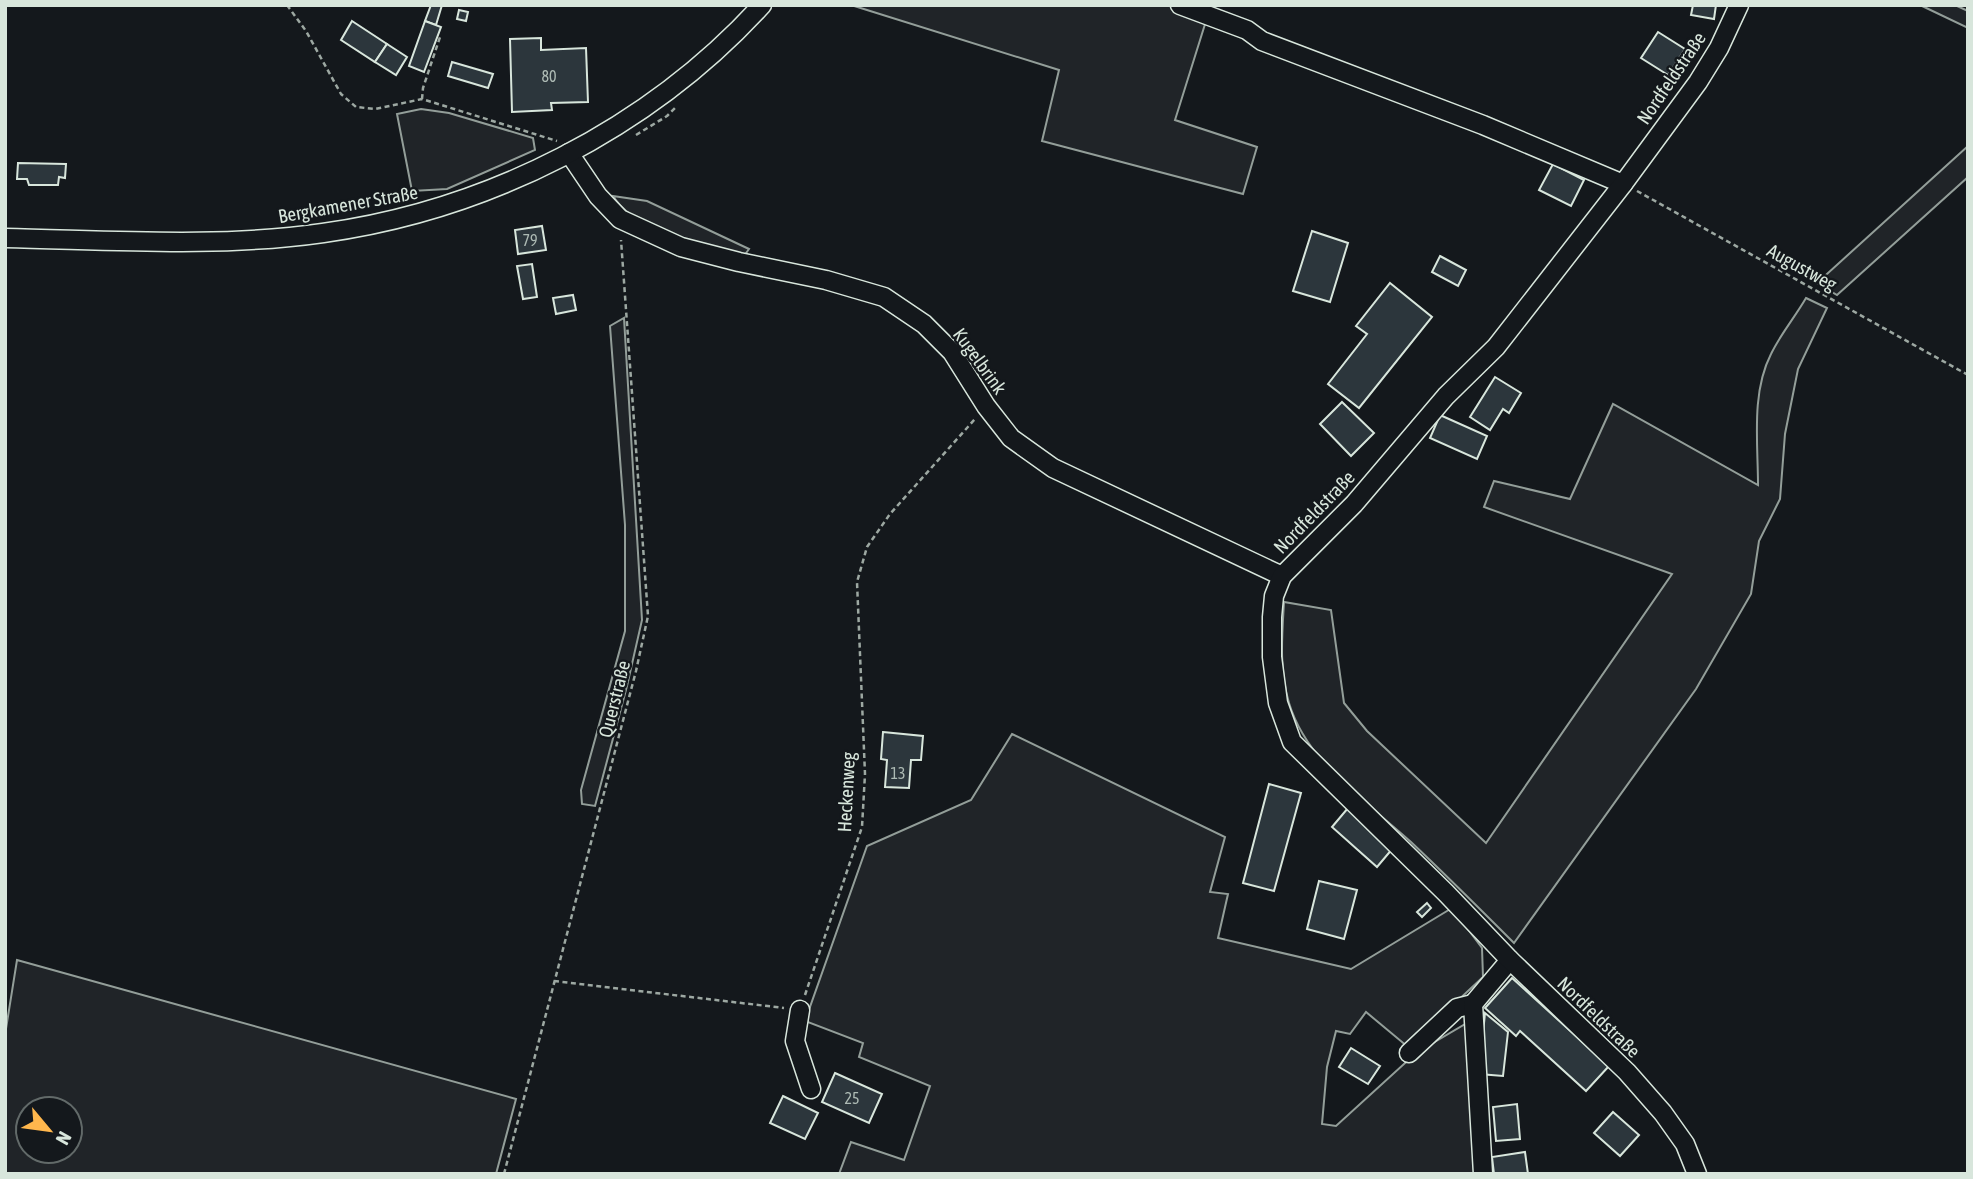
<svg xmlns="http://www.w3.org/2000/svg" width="1973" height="1179" font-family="'Asap Condensed',sans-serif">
  <rect width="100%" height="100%" fill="#14181c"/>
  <!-- green -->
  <g fill="#202428" stroke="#939e99" stroke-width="2" fill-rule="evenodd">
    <polygon points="851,5 1211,5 1175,120 1257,147 1243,194 1042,141 1059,70"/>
    <polygon points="1920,5 1955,5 1968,11 1968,28"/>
    <polygon points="421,109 449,113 533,138 535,150 447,189 412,191 397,114"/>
    <polygon points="1968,146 1968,177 1837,295 1817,283"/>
    <path d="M613,196L647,201L749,249L744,256C703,244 637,234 613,196Z"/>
    <path d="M1806,298L1827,308L1798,369L1785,434L1780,499L1759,541L1751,594L1696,689L1514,943C1480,909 1446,875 1411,842C1367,802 1307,763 1289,703C1279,670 1282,636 1284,602L1331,610L1344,703L1367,731L1486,843L1672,574L1484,507L1494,481L1570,499L1613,404L1758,485C1758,443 1751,393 1771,354C1780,335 1795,317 1806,298Z"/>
    <polygon points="624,318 642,620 627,686 595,806 582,804 581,790 625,631 625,525 610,326"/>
    <polygon points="1012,734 1225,837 1210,892 1228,894 1218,938 1351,969 1452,908 1482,948 1483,977 1408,1047 1366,1012 1350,1034 1336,1031 1327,1067 1322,1124 1336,1126 1416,1053 1467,1023 1477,1174 839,1174 851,1142 904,1160 930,1086 859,1057 863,1043 805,1021 867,846 971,800"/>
    <path d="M17,960L516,1099L496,1174H5V1035ZM28,1109H70V1151H28Z"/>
  </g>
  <!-- building -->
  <g fill="#2c363c" stroke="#d8e6dc" stroke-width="2">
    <polygon points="431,5 442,5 436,25 425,21"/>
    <polygon points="1693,5 1716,5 1714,19 1691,15"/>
    <polygon points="459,10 468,12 466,21 457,19"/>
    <polygon points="352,21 387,44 375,62 341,40"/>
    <polygon points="425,21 441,27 424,72 409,66"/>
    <polygon points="1658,32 1685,49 1668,75 1641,58"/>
    <polygon points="541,38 541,50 586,48 588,102 551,103 552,110 512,112 510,39"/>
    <polygon points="387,44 407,57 396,75 375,62"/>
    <polygon points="452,62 493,74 488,88 448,76"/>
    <polygon points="18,163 66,164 65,178 59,177 58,185 29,185 27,179 17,179"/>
    <polygon points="1553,164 1584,180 1571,206 1539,190"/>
    <polygon points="542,226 546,250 518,254 515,230"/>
    <polygon points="1312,231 1348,243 1330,302 1293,291"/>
    <polygon points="1440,256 1466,270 1458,286 1432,272"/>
    <polygon points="532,264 537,297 523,299 517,266"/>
    <polygon points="1390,283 1432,317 1359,408 1328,384 1367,334 1356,326"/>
    <polygon points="573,295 576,310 556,314 553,298"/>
    <polygon points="1495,377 1521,393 1509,413 1503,409 1490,430 1470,417"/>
    <polygon points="1342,402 1374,433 1351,456 1320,424"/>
    <polygon points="1440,415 1487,436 1477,459 1430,438"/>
    <polygon points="883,732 923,736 921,760 911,760 909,788 885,787 887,760 881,759"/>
    <polygon points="1269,784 1301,793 1274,891 1243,883"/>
    <polygon points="1348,808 1393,848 1377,867 1332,827"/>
    <polygon points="1319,881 1357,890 1344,939 1307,929"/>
    <polygon points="1427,903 1431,908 1422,917 1417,912"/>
    <polygon points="1512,978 1609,1066 1586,1091 1520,1031 1516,1036 1485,1008"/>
    <polygon points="1485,1013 1508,1032 1503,1076 1479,1074"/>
    <polygon points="1351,1048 1380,1066 1368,1084 1339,1067"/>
    <polygon points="835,1073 882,1094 869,1123 822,1102"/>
    <polygon points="783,1096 818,1113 805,1139 770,1123"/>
    <polygon points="1517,1104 1520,1139 1496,1141 1493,1107"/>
    <polygon points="1613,1112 1639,1135 1620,1156 1594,1133"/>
    <polygon points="1525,1152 1528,1174 1494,1174 1492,1157"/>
  </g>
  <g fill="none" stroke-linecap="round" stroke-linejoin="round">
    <!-- minor casing -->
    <g stroke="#d8e6dc" stroke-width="21">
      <g id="minor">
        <polyline points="1180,5 1247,30 1262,41 1483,125 1623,184"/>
        <polyline points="569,153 598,196 620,219 681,247 739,262 826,280 884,297 924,324 952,352 986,406 1011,438 1053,468 1282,576"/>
        <path d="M5,238C110,240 219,248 323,233C488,210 649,129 762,5"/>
        <polyline points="800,1010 795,1041 811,1089"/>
        <polyline points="1409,1053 1457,1008 1473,1004"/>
        <polyline points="1483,1174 1473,1004 1510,960"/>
        <polyline points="1697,1174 1685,1144 1663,1113 1627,1072 1510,960 1446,893 1292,742 1278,703 1272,657 1272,617 1274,596 1282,576 1354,504 1446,396 1496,347 1623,184 1698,82 1719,48 1739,5"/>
      </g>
    </g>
    <!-- path -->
    <g stroke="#9da8a2" stroke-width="2.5" stroke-dasharray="5 3.5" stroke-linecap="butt">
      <polyline points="287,5 306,31 341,94 356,107 375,109 422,99 557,141"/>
      <polyline points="422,99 423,88 441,34"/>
      <polyline points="636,135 667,116 676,107"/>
      <polyline points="1637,191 1968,375"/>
      <polyline points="554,981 784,1008"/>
      <polyline points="805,995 862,827 865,774 857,582 867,547 890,514 975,419"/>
      <polyline points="504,1174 636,671 648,616 621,240"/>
    </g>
    <!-- minor -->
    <use href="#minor" stroke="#14181c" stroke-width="18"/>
  </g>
  <g text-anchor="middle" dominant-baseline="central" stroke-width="5" stroke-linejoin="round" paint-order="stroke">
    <!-- number labels -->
    <g font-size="16" fill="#adbab4">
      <text x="549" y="76">80</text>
      <text x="530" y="240">79</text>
      <text x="898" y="773">13</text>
      <text x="852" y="1098">25</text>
    </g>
    <!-- street labels -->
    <g font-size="19" fill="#d8e6dc" stroke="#14181c">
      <text transform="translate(1671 78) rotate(-56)">Nordfeldstraße</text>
      <text transform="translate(348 204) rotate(-10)">Bergkamener Straße</text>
      <text transform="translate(1802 267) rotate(29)">Augustweg</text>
      <text transform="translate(980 361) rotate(54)">Kugelbrink</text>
      <text transform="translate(1314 512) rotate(-46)">Nordfeldstraße</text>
      <text transform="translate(614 699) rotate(-76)">Querstraße</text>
      <text transform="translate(846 792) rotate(-87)">Heckenweg</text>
      <text transform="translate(1599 1017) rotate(44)">Nordfeldstraße</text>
    </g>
  </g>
  <!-- border -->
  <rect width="1973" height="1179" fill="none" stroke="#d8e6dc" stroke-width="14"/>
  <!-- north arrow -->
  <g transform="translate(49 1130) rotate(119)"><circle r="33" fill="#14181c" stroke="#626a69" stroke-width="2"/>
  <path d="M0-5L12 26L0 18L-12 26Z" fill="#ffb74d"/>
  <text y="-10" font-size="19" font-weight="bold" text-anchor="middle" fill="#d8e6dc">N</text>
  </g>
</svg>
